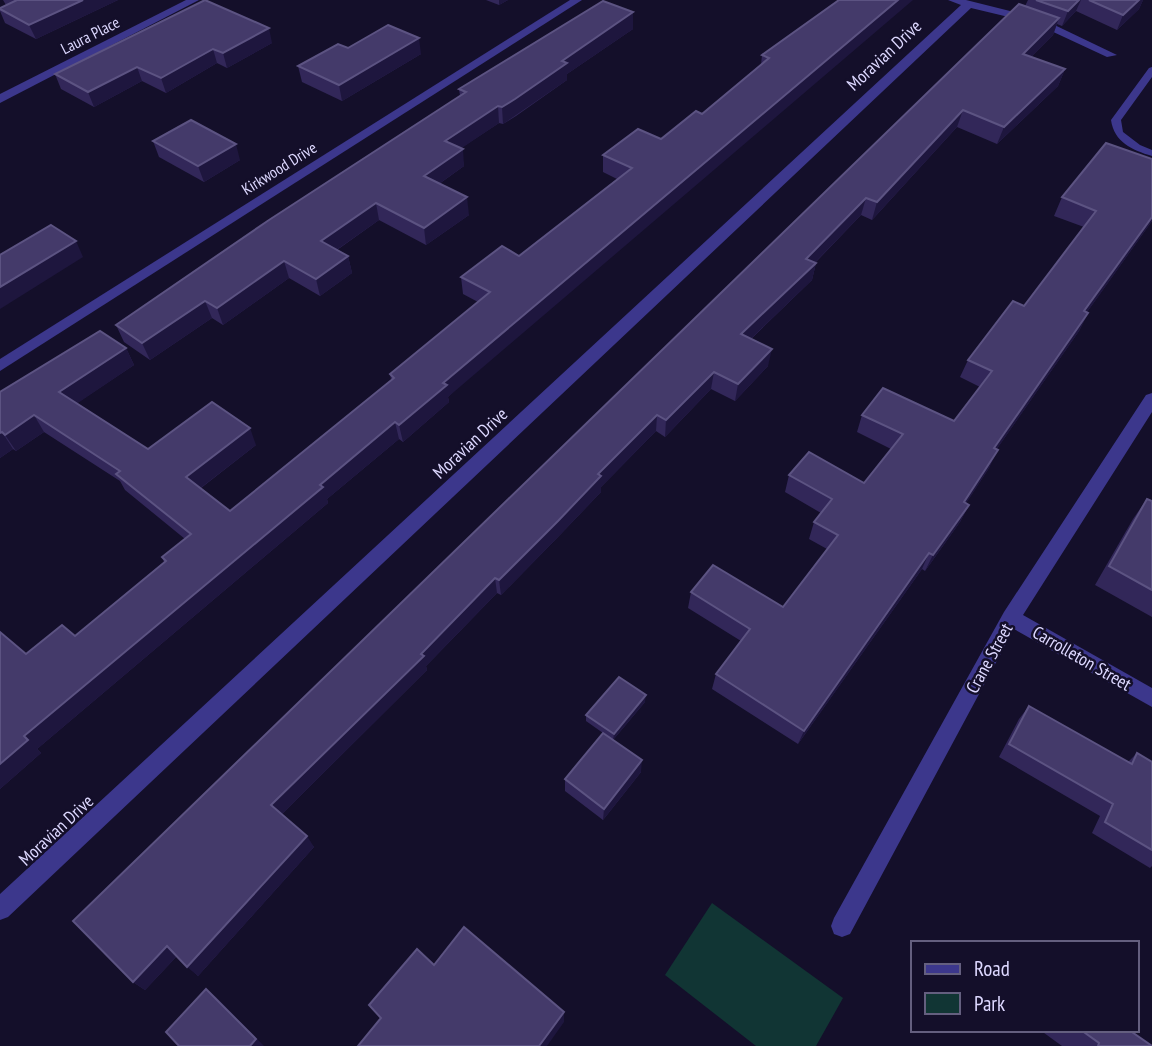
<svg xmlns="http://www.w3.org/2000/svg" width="1152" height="1046" font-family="'PT Sans Narrow',sans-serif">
  <rect width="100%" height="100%" fill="#140f2a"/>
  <!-- green -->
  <polygon fill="#113534" points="712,903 843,998 816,1046 756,1046 665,975"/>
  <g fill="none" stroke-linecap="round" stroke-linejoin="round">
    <!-- lane -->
    <path fill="#3c378c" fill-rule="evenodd" d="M1152,67V77L1121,120L1123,132L1140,145L1152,150V156C1132,150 1114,142 1111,120L1149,68Z"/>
    <!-- street -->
    <g fill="#3c378c" fill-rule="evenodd">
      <polygon points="186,0 199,0 0,103 0,94"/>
      <polygon points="570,0 582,0 0,371 0,359"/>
      <polygon points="948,0 966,0 1042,19 1117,55 1107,57 1034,23 971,8 8,917 0,920 0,894 961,5"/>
      <polygon points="1152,393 1152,412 1023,615 1152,688 1152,707 1014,629 850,934 842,937 834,934 831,926 834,918 1004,612 1146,395"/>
    </g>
  </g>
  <!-- wall -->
  <g fill="#322759">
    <polygon points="3,0 118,0 36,39 5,23 0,11 0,8 6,5"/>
    <polygon points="205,0 272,43 227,68 217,63 166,93 142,81 94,107 61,89 55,74"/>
    <polygon points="486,0 508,0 499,5"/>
    <polygon points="839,0 448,397 449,402 403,442 399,439 327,499 328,503 37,749 41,753 0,789 0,632 26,654 75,636 164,562 162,557 185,539 125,490 120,481 44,432 16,451 13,449 0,458 0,392 126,348 134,365 77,403 148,449 256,445 201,488 230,511 391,380 390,374 478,302 463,294 461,277 519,256 617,179 603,172 603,155 661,139 702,114 761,65 762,55"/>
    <polygon points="1028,0 1143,0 1139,9 1117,30 1076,11 1062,26 1057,24 1053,35 1031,57 1065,69 1058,86 997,144 957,127 872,220 861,215 815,263 816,263 812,280 751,339 768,366 735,401 711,389 665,437 656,431 601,487 601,492 558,537 501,595 497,593 426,666 427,670 282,814 314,847 198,976 177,956 145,990 133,982 73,921 1025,6"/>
    <polygon points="633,12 633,29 567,74 567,80 516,116 503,124 499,123 461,148 464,166 439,184 469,215 426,245 379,220 337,250 348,256 352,273 320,296 289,278 223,325 212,318 150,360 124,342 116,325 460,96 459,89"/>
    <polygon points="348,48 421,54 342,101 302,82 298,66"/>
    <polygon points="153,141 240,160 204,182 159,157"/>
    <polygon points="1062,197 1152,217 1152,221 1087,312 1088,313 1079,331 996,450 989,468 966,503 969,505 960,522 925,571 922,569 798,744 712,689 716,674 741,641 688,608 691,592 783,607 827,549 809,539 814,522 821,513 785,492 789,475 864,483 891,449 857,432 862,415 954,421 980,387 960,377 968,360 1024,306 1084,227 1054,216"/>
    <polygon points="1147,499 1152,501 1152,617 1095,585 1133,519"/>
    <polygon points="645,702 613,740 641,772 603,820 565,791 565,779 603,733 586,721 586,715"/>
    <polygon points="1029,706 1128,762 1137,753 1152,762 1152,866 1150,868 1092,833 1100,816 999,757 1019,719"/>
    <polygon points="1040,1030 1129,1030 1152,1046 1062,1046"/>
  </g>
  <!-- shaded-wall -->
  <g fill="#1e163e">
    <polygon points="83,0 118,0 36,39 29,25"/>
    <polygon points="499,0 508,0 499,5"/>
    <polygon points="898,0 913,0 448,397 449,402 403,442 399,425 443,383"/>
    <polygon points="1079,0 1081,0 1076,11 1062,26 1068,11"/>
    <polygon points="1139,0 1143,0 1139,9 1117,30 1123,15"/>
    <polygon points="633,12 633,29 567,74 567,80 503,124 502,107 562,61"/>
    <polygon points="1059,18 1053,35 1017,71 1023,54"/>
    <polygon points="269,28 272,43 227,68 223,53"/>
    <polygon points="419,38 421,54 342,101 339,85"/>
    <polygon points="213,49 217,63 166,93 161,78"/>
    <polygon points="137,67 142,81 94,107 88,92"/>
    <polygon points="1065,69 1058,86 997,144 1004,127"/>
    <polygon points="498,106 499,123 447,158 445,141"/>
    <polygon points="963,110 957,127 872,220 877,202"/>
    <polygon points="236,144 240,160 204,182 198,166"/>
    <polygon points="463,149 464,166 426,193 424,176"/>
    <polygon points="467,197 469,215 426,245 424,228"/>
    <polygon points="866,198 861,215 802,276 806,259"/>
    <polygon points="376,203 379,220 325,258 321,241"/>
    <polygon points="1152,217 1152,221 1075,329 1084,311"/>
    <polygon points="76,241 83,257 0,309 0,287"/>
    <polygon points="348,256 352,273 320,296 316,279"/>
    <polygon points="284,261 289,278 223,325 217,308"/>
    <polygon points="816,263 812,280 738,351 741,334"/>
    <polygon points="205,301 212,318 150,360 142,343"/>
    <polygon points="1088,313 1079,331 985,466 994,448"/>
    <polygon points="126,348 134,365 69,409 59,392"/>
    <polygon points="772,349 768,366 735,401 738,384"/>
    <polygon points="714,372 711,389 665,437 666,420"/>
    <polygon points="34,415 44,432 16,451 5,435"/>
    <polygon points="657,415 656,431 601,487 601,492 558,537 501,595 499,580 598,474"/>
    <polygon points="395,422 399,439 327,499 328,503 37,749 41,753 0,789 0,764 24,736"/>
    <polygon points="250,428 256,445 194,493 186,477"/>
    <polygon points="2,432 13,449 0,458 0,433"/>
    <polygon points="998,450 989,468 956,519 964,502"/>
    <polygon points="969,505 960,522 925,571 933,555"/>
    <polygon points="929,553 922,569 798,744 804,731"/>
    <polygon points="495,578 497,593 426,666 427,670 279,817 271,805"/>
    <polygon points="646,695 645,702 613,740 614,734"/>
    <polygon points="642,760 641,772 603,820 604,809"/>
    <polygon points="307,836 314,847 198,976 187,967"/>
    <polygon points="167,946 178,955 145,990 133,982"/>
    <polygon points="206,989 216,997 264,1046 250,1046"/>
    <polygon points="564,1012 564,1022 547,1046 539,1046"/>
  </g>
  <!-- building -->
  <g fill="#443a6a" stroke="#5c5382" stroke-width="2">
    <polygon points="17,0 83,0 29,25 0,9 0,8"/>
    <polygon points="205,0 269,28 223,53 213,49 161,78 137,67 88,92 55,74"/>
    <polygon points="839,0 898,0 443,383 447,385 399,425 395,422 320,485 323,487 24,736 28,740 0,764 0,632 26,654 62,625 75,636 166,561 162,557 191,534 116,474 120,471 34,415 5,435 2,432 0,433 0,392 100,331 126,348 59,392 148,449 212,402 250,428 186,477 230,511 394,378 390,374 490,292 461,277 502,246 519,256 632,168 603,155 638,129 661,139 696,111 702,114 769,58 762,55"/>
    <polygon points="1036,0 1079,0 1068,11"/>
    <polygon points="1089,0 1139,0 1123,15"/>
    <polygon points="603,1 633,12 562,61 567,63 515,99 502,107 498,106 445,141 463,149 424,176 467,197 424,228 376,203 321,241 348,256 316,279 284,261 217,308 205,301 142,343 116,325 269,220 466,92 459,89"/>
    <polygon points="1019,4 1059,18 1023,54 1065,69 1004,127 963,110 877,202 866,198 806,259 816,263 741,334 772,349 738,384 714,372 666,420 657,415 598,474 601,476 558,521 499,580 495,578 421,654 424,656 271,805 307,836 187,967 167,946 133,982 73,921"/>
    <polygon points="388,25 419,38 339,85 298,66 338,44 348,48"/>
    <polygon points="191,120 236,144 198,166 153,141"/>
    <polygon points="1106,143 1152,159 1152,217 1084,311 1088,313 994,448 998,450 964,502 969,505 933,555 929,553 804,731 716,674 750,629 691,592 713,565 783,607 838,535 814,522 832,499 789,475 809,452 864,483 903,434 862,415 883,388 954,421 992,371 968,360 1013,301 1024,306 1096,211 1062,197"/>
    <polygon points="51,225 76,241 0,287 0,255"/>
    <polygon points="1147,499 1152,501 1152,590 1109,566"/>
    <polygon points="619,677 646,695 614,734 586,715"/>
    <polygon points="1029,706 1132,764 1137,753 1152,762 1152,850 1105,822 1113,804 1009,744"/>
    <polygon points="603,733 642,760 604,809 565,779"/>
    <polygon points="464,927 564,1012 539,1046 358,1046 381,1018 369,1005 417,949 434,965"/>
    <polygon points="206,989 256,1039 250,1046 179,1046 166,1032"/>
    <polygon points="1081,1030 1129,1030 1152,1046 1098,1046 1099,1043"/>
  </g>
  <g text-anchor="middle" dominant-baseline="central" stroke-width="5" stroke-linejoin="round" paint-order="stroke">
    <!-- far-street labels -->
    <g font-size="16" fill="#ddd8ff" stroke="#140f2a">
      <text transform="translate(90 35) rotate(-27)">Laura Place</text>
      <text transform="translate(279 168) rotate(-32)">Kirkwood Drive</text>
    </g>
    <!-- street labels -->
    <g font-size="18" fill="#ddd8ff" stroke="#140f2a">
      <text transform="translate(884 55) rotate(-43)">Moravian Drive</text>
      <text transform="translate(470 443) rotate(-43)">Moravian Drive</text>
      <text transform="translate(989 658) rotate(-61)">Crane Street</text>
      <text transform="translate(1082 658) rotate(30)">Carrolleton Street</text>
      <text transform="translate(56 830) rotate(-43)">Moravian Drive</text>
    </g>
  </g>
  <!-- legend -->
  <rect x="911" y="941" width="228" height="91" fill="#140f2a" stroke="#645f7f" stroke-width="2"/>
  <rect x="925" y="964" width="35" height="10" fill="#3c378c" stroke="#645f7f" stroke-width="2"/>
  <text x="974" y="976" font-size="21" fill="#ddd8ff">Road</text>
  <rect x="925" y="993" width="35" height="21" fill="#113534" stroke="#645f7f" stroke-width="2"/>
  <text x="974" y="1011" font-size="21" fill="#ddd8ff">Park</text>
</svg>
